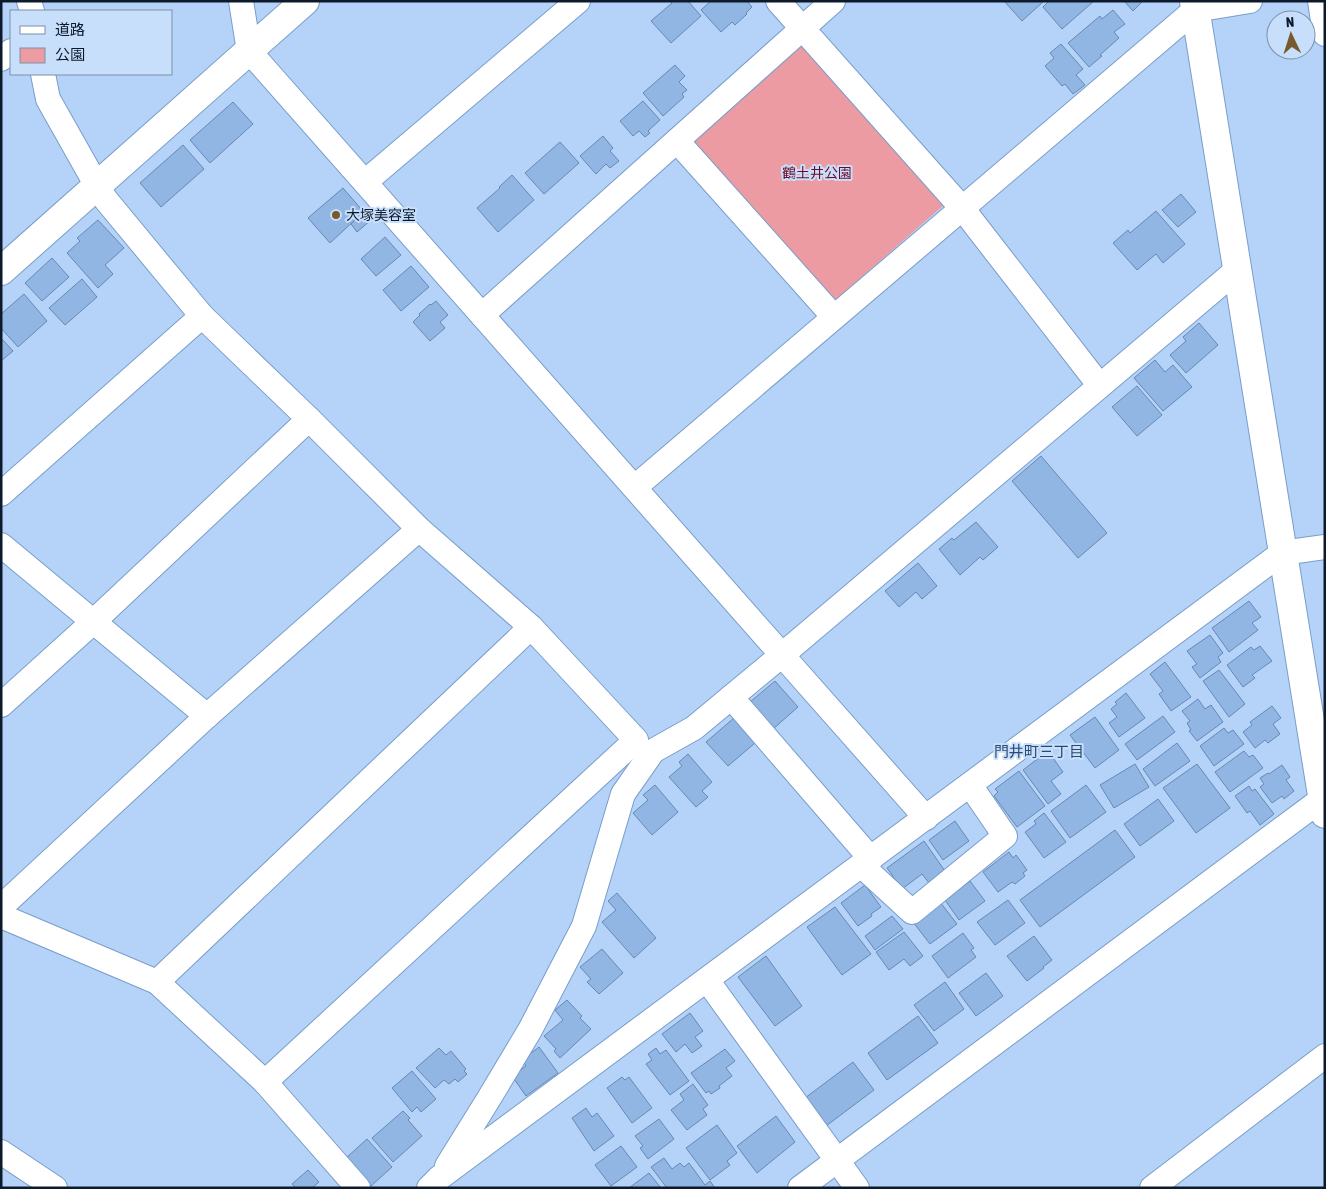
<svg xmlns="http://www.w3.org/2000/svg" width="1326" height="1189" font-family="'Asap Condensed','Noto Sans JP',sans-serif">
  <rect width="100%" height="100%" fill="#b5d3f8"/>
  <!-- green -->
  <polygon fill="#ec9ba2" points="802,42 945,204 832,303 688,141"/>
  <!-- building -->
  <g fill="#92b6e4" stroke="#6589b4">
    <polygon points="670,1 688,1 701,16 671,43 651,21 672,3"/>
    <polygon points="711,1 747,1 752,7 746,13 747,14 735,25 732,22 721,32 701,10"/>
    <polygon points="1004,1 1044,1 1022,21"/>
    <polygon points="1049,1 1094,1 1062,29 1043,7"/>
    <polygon points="1124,1 1143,1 1133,11"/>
    <polygon points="1113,10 1125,24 1114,32 1119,38 1100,55 1102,56 1089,67 1068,43 1100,16 1102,19"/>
    <polygon points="1061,44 1083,69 1076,75 1085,85 1073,94 1065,84 1062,86 1045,66 1054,58 1050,53"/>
    <polygon points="675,65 685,76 679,82 687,90 682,94 684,97 663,116 643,93"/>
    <polygon points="643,101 660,120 648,131 650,133 645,137 639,131 633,136 620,121"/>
    <polygon points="233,102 253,124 210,163 190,140"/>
    <polygon points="603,136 613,148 610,151 619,161 610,168 606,164 596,174 580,156"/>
    <polygon points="560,142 579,163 544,194 525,173"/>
    <polygon points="183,145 204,169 161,207 140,183"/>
    <polygon points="512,175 534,200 498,232 477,208 500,188 499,187"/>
    <polygon points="343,188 362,210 355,216 357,218 330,243 308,218"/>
    <polygon points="1181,194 1196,212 1178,227 1162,210"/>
    <polygon points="362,210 371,220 357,232 351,224 357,218 355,216"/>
    <polygon points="1156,211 1185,244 1163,263 1156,254 1137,270 1113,243 1128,230 1130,233"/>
    <polygon points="98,220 124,248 105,265 113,274 98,288 67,253 80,241 77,238"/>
    <polygon points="385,237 401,255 376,276 361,259"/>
    <polygon points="52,258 69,277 42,301 25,283"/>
    <polygon points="411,266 429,287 401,311 383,290"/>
    <polygon points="82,279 97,297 65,325 49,308"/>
    <polygon points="24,294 47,321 18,347 1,328 1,314"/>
    <polygon points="436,301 448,315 440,322 445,328 430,341 413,322 420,315 419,314 430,304 431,305"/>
    <polygon points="1199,323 1218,345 1186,373 1170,355 1186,341 1183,337"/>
    <polygon points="1,338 13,351 1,361"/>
    <polygon points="1155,360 1165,372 1173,365 1192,387 1163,411 1134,378"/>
    <polygon points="1137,386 1162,415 1137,436 1112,407"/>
    <polygon points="1041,456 1107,533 1078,558 1012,481"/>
    <polygon points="976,522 998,547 983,560 980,557 960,575 939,549 952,538 954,540"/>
    <polygon points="918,563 937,586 922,599 916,592 899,607 885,591"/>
    <polygon points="1249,601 1261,617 1252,623 1258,630 1229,652 1212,628"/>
    <polygon points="1210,635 1223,653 1218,657 1221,662 1200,678 1192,667 1197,664 1187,651"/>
    <polygon points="1260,646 1272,661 1252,675 1255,678 1243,687 1227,665 1251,647 1254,650"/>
    <polygon points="1165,662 1191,697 1171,711 1159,694 1163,691 1150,674"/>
    <polygon points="1219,670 1245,704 1229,717 1203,681"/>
    <polygon points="775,681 798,707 773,729 750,702"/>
    <polygon points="1126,693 1145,718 1119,737 1109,723 1117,717 1111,709 1117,704 1115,702"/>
    <polygon points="1198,699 1205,709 1211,705 1223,722 1197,741 1189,731 1191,730 1187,723 1190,721 1182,711"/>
    <polygon points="1272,706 1281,718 1273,724 1280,734 1268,743 1265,740 1255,748 1243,732 1252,725 1250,722"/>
    <polygon points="1163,716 1175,732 1137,760 1125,744"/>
    <polygon points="1095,717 1119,750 1095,768 1070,735"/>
    <polygon points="734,718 755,743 728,766 706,742"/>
    <polygon points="1224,728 1228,733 1233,730 1244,744 1214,766 1200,746"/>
    <polygon points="1177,743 1190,761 1155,786 1143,769"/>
    <polygon points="1048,751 1063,772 1051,781 1061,794 1048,804 1023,770"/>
    <polygon points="1244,751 1249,757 1253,755 1263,768 1230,792 1215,772"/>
    <polygon points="688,754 712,782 702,791 708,797 696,807 669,777 682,766 679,762"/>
    <polygon points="1135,764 1149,787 1114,808 1100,785"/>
    <polygon points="1197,764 1230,808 1196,833 1163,788"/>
    <polygon points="1282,765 1290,777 1286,780 1294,791 1284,799 1282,796 1272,803 1260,787 1264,784 1260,778 1268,773 1269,774"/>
    <polygon points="1019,771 1045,806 1017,827 994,796 998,792 995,789"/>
    <polygon points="655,785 678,812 652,835 633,813 648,800 643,795"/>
    <polygon points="1086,785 1106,812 1070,838 1051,811"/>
    <polygon points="1249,786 1252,791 1255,789 1274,814 1260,825 1250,811 1247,813 1235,796"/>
    <polygon points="1158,799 1174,821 1140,846 1124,824"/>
    <polygon points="1044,813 1066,842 1044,858 1025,832 1036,824 1034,821"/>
    <polygon points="955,821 969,841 943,860 929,840"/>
    <polygon points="1115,830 1135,857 1040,927 1020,900"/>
    <polygon points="924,841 945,871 929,883 922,874 902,889 887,868"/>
    <polygon points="1009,852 1013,858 1016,855 1027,870 1023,873 1025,876 1015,884 1012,882 998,892 983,872"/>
    <polygon points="970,881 985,901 959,920 945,900"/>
    <polygon points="865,885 881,907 871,914 872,916 858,926 841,903"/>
    <polygon points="617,893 656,938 634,958 602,922 616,910 608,901"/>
    <polygon points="1008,900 1025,923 995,945 977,922"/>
    <polygon points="940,902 957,924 930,944 913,922"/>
    <polygon points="835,907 871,954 842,975 807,927"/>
    <polygon points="892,916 903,929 875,950 865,936"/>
    <polygon points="904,932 923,956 910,966 904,959 889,970 876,952"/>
    <polygon points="963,933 974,948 971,950 976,957 948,978 932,956"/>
    <polygon points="1034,936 1052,960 1043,967 1044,968 1027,981 1007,956"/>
    <polygon points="602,949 623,973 599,994 587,982 591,979 580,967"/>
    <polygon points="766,956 802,1006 775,1026 738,977"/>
    <polygon points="986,973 1003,996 976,1016 959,993"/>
    <polygon points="945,982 964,1009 934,1031 914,1005"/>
    <polygon points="567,1000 582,1016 580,1018 591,1029 560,1058 554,1051 556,1049 544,1036 563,1020 555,1010"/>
    <polygon points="690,1013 703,1031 695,1037 702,1046 692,1053 685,1044 676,1052 662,1034"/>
    <polygon points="918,1016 938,1043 887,1080 868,1053"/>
    <polygon points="539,1047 558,1073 526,1096 512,1076 526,1066 522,1060"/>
    <polygon points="439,1048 446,1055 451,1051 466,1069 464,1071 467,1074 458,1082 455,1079 449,1084 444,1080 435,1088 416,1068"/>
    <polygon points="656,1048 660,1054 666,1050 689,1081 670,1095 646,1064 652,1060 648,1054"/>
    <polygon points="725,1049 735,1061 726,1068 732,1076 719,1086 720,1088 711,1094 709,1091 706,1093 691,1073"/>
    <polygon points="853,1062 874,1090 826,1126 805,1098"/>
    <polygon points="412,1071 436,1099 421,1112 417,1107 412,1112 392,1088"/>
    <polygon points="622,1077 625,1080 629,1077 652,1108 632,1123 607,1088"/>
    <polygon points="693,1084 708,1105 703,1109 707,1115 687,1130 671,1110 684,1100 680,1094"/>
    <polygon points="586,1108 592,1117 597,1113 614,1136 594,1151 572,1118"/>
    <polygon points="403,1111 410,1118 408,1120 422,1136 393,1162 372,1138"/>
    <polygon points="776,1116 795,1142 757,1173 737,1146"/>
    <polygon points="659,1119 674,1139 648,1159 640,1148 643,1146 635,1136"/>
    <polygon points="717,1125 737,1153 727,1161 730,1165 710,1180 686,1148"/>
    <polygon points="367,1139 392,1167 371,1186 346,1158"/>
    <polygon points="621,1146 637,1167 611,1186 595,1165"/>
    <polygon points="664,1158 672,1169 680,1163 684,1167 689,1163 705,1185 710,1181 715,1188 667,1188 651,1167"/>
    <polygon points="308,1170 319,1182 312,1188 296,1188 292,1184"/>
    <polygon points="649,1173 661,1188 629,1188"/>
  </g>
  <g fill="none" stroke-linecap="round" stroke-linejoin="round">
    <!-- minor casing -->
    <g stroke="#799dca" stroke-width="26">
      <g id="minor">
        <polyline points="29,1 32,11"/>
        <polyline points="241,1 249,51 782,655 1237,270"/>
        <polyline points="778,1 962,208 1100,386"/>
        <polyline points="1320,1 1325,34"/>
        <polyline points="1,59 11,51"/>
        <polyline points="43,74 48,99 97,186 106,200 202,316"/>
        <polyline points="677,141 834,317"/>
        <polyline points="365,182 578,1"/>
        <polyline points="482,315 833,1"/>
        <polyline points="635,487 1195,10 1250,1"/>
        <polyline points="1,494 202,316 309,419 419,529 531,627 636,740 265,1082"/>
        <polyline points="1,545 207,716"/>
        <polyline points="731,697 871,859"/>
        <polyline points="1,705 93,622 309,419"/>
        <polyline points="862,866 912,912 1005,836 970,785"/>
        <polyline points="1,907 207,716 419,529"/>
        <polyline points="1,916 157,982 265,1082 358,1188"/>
        <polyline points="707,980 857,1188"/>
        <polyline points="157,982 531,627"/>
        <polyline points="1,1152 55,1188"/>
        <polyline points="447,1166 488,1100 530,1030 584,926 623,794 653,751 694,728 782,655 926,818"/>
        <polyline points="429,1188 439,1178 1282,553 1325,547"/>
        <polyline points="800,1188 1322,799"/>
        <polyline points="1152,1188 1325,1056"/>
      </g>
    </g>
    <!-- tertiary casing -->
    <g stroke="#799dca" stroke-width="30">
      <g id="tertiary">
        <polyline points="1194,1 1325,814"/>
        <polyline points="1,271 305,1"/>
      </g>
    </g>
    <!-- minor -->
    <use href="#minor" stroke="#fff" stroke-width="24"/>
    <!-- tertiary -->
    <use href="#tertiary" stroke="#fff" stroke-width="28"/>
  </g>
  <!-- markers -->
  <circle fill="#78592e" stroke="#c8dffc" stroke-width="2" cx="336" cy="215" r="5"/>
  <g text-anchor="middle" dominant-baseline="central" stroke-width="4" stroke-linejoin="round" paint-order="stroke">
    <!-- park labels -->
    <g font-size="14" fill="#6d0a24" stroke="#c8dffc">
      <text x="817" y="173">鶴土井公園</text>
    </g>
    <!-- poi labels -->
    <g font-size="14" fill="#0c1a2b" stroke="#c8dffc" text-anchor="start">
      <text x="346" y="215">大塚美容室</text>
    </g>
    <!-- neighbourhood labels -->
    <g font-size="15" fill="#284970" stroke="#c8dffc">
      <text x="1039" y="751">門井町三丁目</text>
    </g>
  </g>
  <!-- border -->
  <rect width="1326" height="1189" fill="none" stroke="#0c1a2b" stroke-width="5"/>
  <!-- legend -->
  <rect x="10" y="10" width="162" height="65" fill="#c8dffc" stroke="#7d90a8"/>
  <rect x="20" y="26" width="25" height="8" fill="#ffffff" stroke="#7d90a8"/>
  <text x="55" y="35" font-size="15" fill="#0c1a2b">道路</text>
  <rect x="20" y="48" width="25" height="15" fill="#ec9ba2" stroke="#7d90a8"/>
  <text x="55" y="60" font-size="15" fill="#0c1a2b">公園</text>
  <!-- north arrow -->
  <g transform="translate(1291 35) rotate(356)"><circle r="24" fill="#c8dffc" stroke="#7d90a8"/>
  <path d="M0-4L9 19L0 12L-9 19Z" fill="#78592e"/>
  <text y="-8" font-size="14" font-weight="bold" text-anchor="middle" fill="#0c1a2b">N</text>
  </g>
</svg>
